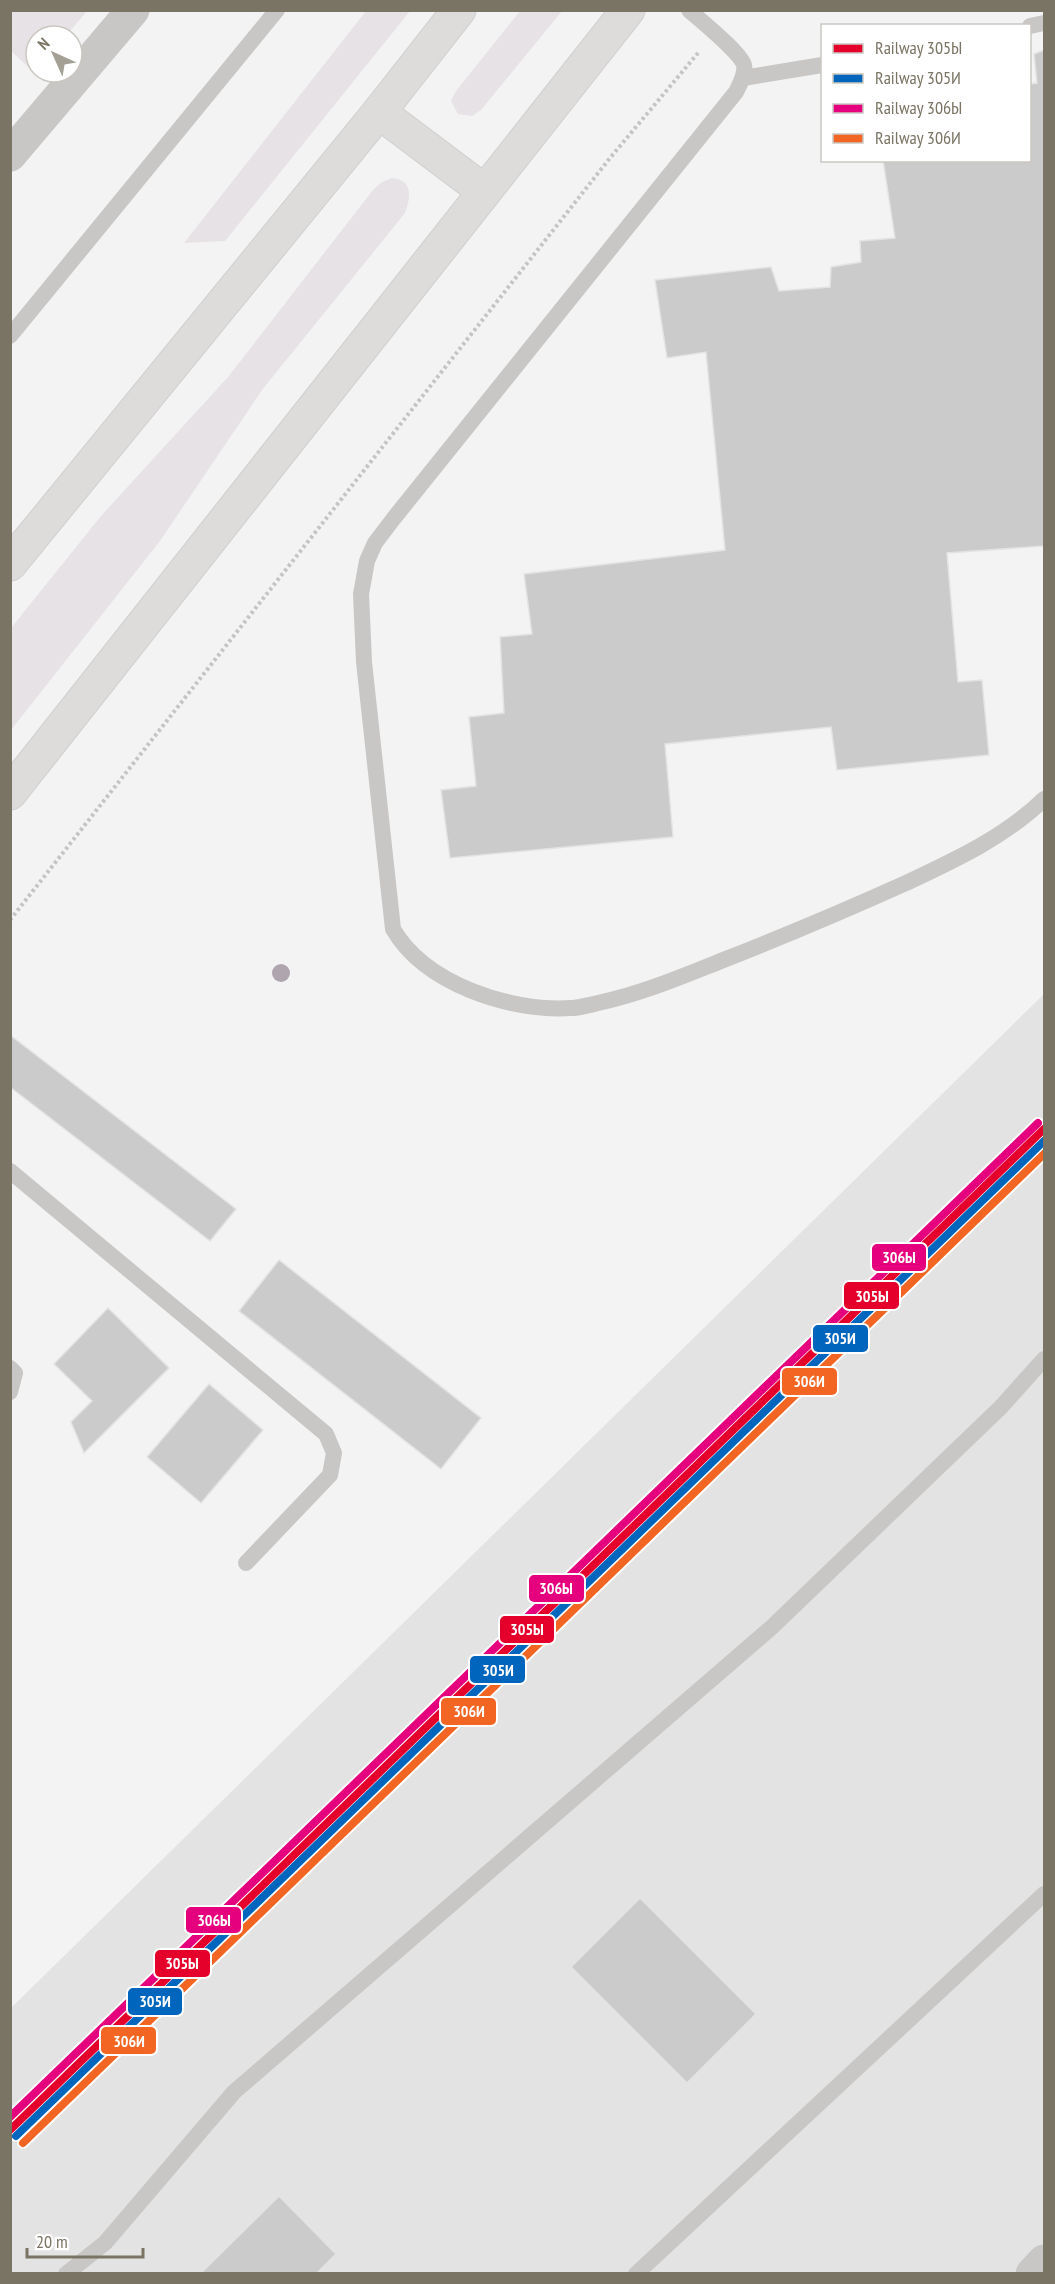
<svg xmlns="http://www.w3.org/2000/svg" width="1055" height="2284" font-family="'PT Sans Narrow',sans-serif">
  <rect width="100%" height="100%" fill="#f3f3f4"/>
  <!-- built -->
  <polygon fill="#e3e3e3" points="1044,994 1044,2273 11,2274 11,2008"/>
  <!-- green -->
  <g fill="#e6e2e6">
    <polygon points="10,11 11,10 87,11 66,36 36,36 35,73 11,51"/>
    <polygon points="366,11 410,11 225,241 184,243"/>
    <polygon points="520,11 562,11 481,110 472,116 458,114 451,101 456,91"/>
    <path d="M392,178C413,180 411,197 405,213L262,390L160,541L11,730V628L101,516L228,377L373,190L382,182Z"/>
  </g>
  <!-- building -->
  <g fill="#cccbcb" stroke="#e3e3e4" stroke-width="1.5">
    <polygon points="1044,50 1044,546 947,553 958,682 982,680 989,755 837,770 831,727 665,744 673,837 450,858 441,790 476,786 469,717 504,713 500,637 532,634 524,574 725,550 706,352 667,358 655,280 771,267 779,291 830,287 831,267 861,262 860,241 895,238 883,160 1030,160 1030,84 1037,83 1034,54"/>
    <polygon points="10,1035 236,1209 210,1241 10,1087"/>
    <polygon points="279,1260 481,1418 441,1469 239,1311"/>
    <polygon points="108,1308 169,1368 84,1453 71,1422 92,1401 54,1364"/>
    <polygon points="209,1384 263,1430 201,1503 147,1457"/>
    <polygon points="640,1898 756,2014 687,2083 571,1967"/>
    <polygon points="279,2196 336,2254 316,2274 200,2274"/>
  </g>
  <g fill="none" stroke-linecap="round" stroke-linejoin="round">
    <!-- highway casing -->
    <g stroke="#d0cfcf" stroke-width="35">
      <g id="highway">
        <polyline points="379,112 484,191"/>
        <polyline points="10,564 379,112 459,10"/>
        <polyline points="10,793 628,10"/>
      </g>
    </g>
    <!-- path -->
    <polyline stroke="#c5c4c4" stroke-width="4" stroke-dasharray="3 3" stroke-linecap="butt" points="10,920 610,158 698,53"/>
    <!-- lane -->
    <g stroke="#c8c7c5" stroke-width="16">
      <path d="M689,10C701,21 740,52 744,65C746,74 740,84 736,92L394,518L375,543L367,561L361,594L364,662L393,929C425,984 510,1012 571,1008C580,1008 589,1005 598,1003C644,993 683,976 726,959C787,935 846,910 906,883C955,860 1005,837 1044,799"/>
      <polyline points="1030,26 1044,23"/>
      <polyline points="743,78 822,65"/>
      <polyline points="10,336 277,10"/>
      <polyline points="10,1171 326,1434 334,1453 330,1475 246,1563"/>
      <polyline points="10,1368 15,1373 10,1392"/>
      <polyline points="66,2274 105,2243 234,2092 772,1627 1001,1407 1044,1359"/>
      <polyline points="636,2274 1044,1894"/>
    </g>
    <!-- street -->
    <g stroke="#c8c7c5" stroke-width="33">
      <polyline points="10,155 133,10"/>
      <polyline points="1032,2274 1044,2261"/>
    </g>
    <!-- highway -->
    <use href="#highway" stroke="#dddcdb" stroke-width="33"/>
    <!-- rail-1 casing -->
    <g stroke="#fff" stroke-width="12">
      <polyline id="rail-1" points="10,2130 1044,1129"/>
    </g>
    <!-- rail-2 casing -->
    <g stroke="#fff" stroke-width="12">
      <polyline id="rail-2" points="16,2136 1044,1141"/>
    </g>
    <!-- rail-3 casing -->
    <g stroke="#fff" stroke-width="12">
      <polyline id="rail-3" points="10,2117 1038,1123"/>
    </g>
    <!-- rail-4 casing -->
    <g stroke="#fff" stroke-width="12">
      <polyline id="rail-4" points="23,2143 1044,1154"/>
    </g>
    <!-- rail-1 -->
    <use href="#rail-1" stroke="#e4002b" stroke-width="8"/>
    <!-- rail-2 -->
    <use href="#rail-2" stroke="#0065bd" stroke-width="8"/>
    <!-- rail-3 -->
    <use href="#rail-3" stroke="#e5007d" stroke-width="8"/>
    <!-- rail-4 -->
    <use href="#rail-4" stroke="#f26522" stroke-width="8"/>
  </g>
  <!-- trees -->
  <circle fill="#afa5af" cx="281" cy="973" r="9"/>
  <g stroke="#fff" stroke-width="2">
    <rect x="871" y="1243" width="56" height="29" rx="6" fill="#e5007d"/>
    <rect x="843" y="1281" width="57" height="29" rx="6" fill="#e4002b"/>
    <rect x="812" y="1324" width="57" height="29" rx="6" fill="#0065bd"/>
    <rect x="781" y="1367" width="57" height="29" rx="6" fill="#f26522"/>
    <rect x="528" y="1574" width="57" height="29" rx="6" fill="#e5007d"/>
    <rect x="499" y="1615" width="56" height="29" rx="6" fill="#e4002b"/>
    <rect x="469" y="1655" width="57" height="29" rx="6" fill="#0065bd"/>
    <rect x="440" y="1697" width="57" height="29" rx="6" fill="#f26522"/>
    <rect x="185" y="1906" width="57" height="28" rx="6" fill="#e5007d"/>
    <rect x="154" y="1949" width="57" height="29" rx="6" fill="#e4002b"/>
    <rect x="127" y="1987" width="56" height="29" rx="6" fill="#0065bd"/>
    <rect x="100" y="2026" width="57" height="29" rx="6" fill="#f26522"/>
  </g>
  <g font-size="16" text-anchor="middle" font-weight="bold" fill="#fff">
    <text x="899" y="1263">306Ы</text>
    <text x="872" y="1302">305Ы</text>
    <text x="840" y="1344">305И</text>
    <text x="809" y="1387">306И</text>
    <text x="556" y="1594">306Ы</text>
    <text x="527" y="1635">305Ы</text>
    <text x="498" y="1676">305И</text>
    <text x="469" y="1717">306И</text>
    <text x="214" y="1926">306Ы</text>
    <text x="182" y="1969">305Ы</text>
    <text x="155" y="2007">305И</text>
    <text x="129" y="2047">306И</text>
  </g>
  <!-- border -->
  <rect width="1055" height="2284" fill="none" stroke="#7a7464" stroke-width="24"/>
  <!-- legend -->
  <rect x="821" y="24" width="210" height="138" fill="#ffffff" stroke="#cac7c1" stroke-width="1.5"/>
  <rect x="833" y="44" width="30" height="9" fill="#e4002b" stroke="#cac7c1" stroke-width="1.5"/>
  <text x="875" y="54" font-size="18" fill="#7a7464">Railway 305Ы</text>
  <rect x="833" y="74" width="30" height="9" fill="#0065bd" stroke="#cac7c1" stroke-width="1.5"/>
  <text x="875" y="84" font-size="18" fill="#7a7464">Railway 305И</text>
  <rect x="833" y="104" width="30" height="9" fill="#e5007d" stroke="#cac7c1" stroke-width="1.5"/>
  <text x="875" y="114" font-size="18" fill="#7a7464">Railway 306Ы</text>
  <rect x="833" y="134" width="30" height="9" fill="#f26522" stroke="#cac7c1" stroke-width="1.5"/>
  <text x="875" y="144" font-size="18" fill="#7a7464">Railway 306И</text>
  <!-- north arrow -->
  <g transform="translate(54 54) rotate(315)"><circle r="28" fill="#ffffff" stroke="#cac7c1" stroke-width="1.5"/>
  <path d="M0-4.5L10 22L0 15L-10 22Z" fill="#a4a096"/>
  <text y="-9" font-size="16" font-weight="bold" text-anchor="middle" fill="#7a7464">N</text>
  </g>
  <!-- scale -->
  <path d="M27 2248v9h116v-9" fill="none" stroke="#7a7464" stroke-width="3"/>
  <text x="36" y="2248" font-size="18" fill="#7a7464" stroke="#ffffff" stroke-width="4.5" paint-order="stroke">20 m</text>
</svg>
